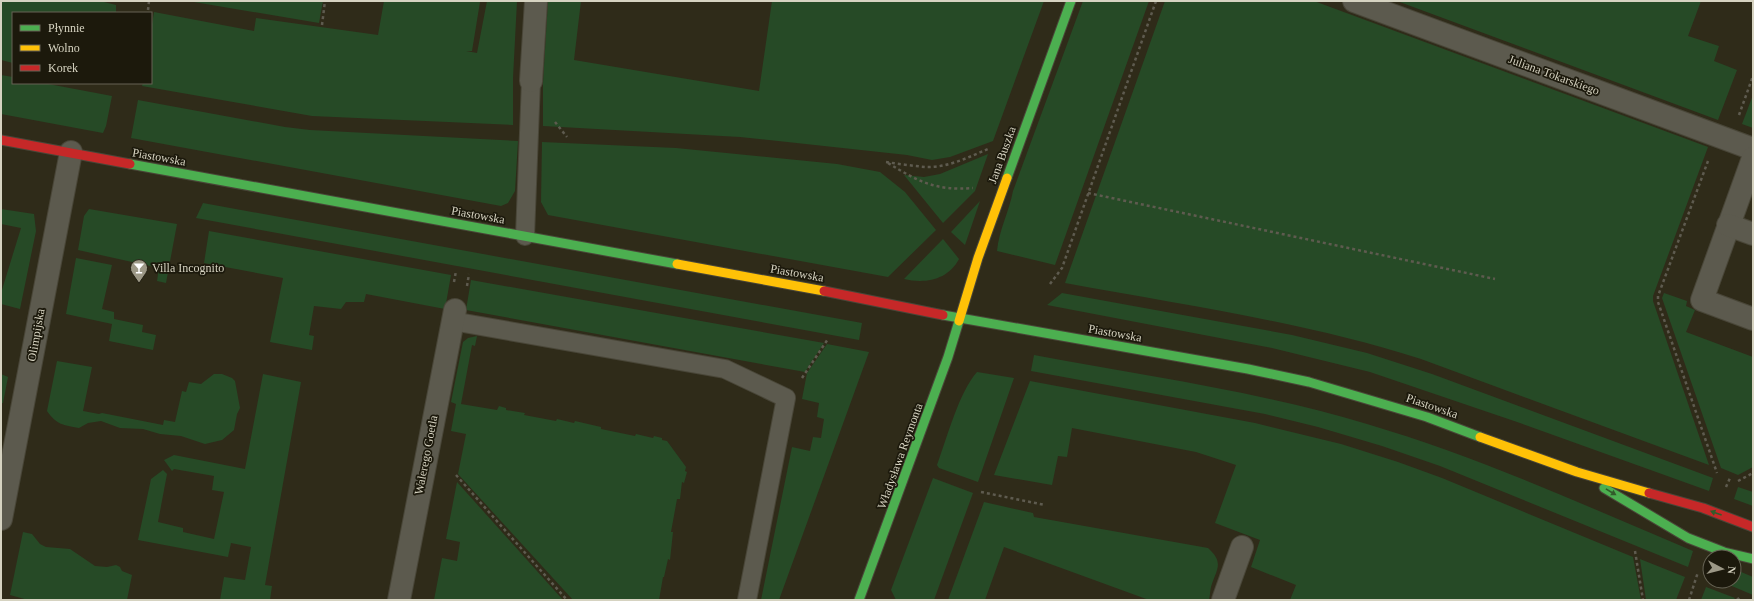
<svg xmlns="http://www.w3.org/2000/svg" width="1754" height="601" font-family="Georgia,serif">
  <rect width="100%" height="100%" fill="#2f2b19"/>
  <!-- green -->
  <g fill="#264a26">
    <polygon points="1,1 100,1 116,5 116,13 13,13 13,63 1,60"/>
    <polygon points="188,1 323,1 319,23"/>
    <polygon points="384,1 480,2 472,51 466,51 477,53 487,1 517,1 513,78 513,125 312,116 142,86 143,83 151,83 151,30 154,12 254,31 256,18 378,35"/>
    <polygon points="548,1 581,1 574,60 759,91 772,1 1044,1 993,141 950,157 932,160 907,155 740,137 543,126 543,83"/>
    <path d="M1083,1H1149L1055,265L997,251C999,230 1009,212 1013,191Z"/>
    <path d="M1165,1H1314L1708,147L1653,296V301L1709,465L1421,359C1305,322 1184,305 1065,283Z"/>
    <polygon points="1397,1 1701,1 1688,36 1719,46 1714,61 1737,70 1718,120"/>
    <polygon points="1,75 13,77 13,83 43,83 112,96 106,126 103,133 1,114"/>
    <polygon points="1753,95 1753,128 1742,124"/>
    <polygon points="138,100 285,127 310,130 518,141 515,191 508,203 501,206 131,138"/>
    <polygon points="542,142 676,148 837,164 880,172 905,192 936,230 888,277 548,215 541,202"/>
    <polygon points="988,154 975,191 943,223 904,175 924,177 940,174"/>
    <polygon points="980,201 965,245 951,232"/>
    <polygon points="203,203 862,323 859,340 196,218"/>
    <polygon points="1,209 34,214 36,231 20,309 1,304 1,293 21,228 1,224"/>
    <polygon points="89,209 177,224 166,283 157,281 159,268 78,250 84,216"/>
    <polygon points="209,231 451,275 445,309 366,294 364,302 346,302 341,309 314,306 309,335 314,336 312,350 270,342 283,278 204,263"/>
    <path d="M943,239L959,259C948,280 925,284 904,279Z"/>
    <polygon points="76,258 112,265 102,309 114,312 114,319 143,325 142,332 156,335 153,350 109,341 112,324 66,314"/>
    <polygon points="471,280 824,343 805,372 466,310"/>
    <polygon points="1062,293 1292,335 1367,353 1432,374 1713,478 1709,491 1520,423 1370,372 1272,348 1047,305"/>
    <polygon points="1664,293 1687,301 1686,306 1695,310 1686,332 1753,357 1753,467 1738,475 1721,468 1662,298"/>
    <polygon points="477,336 475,346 472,345 461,404 497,410 499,406 506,408 506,410 525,413 524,415 556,421 557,419 574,423 575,421 601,427 601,429 635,436 636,434 653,438 654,436 662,438 662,440 667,441 686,467 685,471 687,472 684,483 682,482 680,499 677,499 671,532 673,532 670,560 668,559 664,577 663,577 659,600 573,600 458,474 466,434 451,431 456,404 451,402 463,342 468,338"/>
    <polygon points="827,344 869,352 779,600 761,600 792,447 810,451 813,437 821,438 824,419 817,417 819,403 802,399 807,373"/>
    <path d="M1034,355C1145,376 1258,391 1367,424C1479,457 1586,506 1693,551L1688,567L1440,466L1382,446L1318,427L1265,414L1031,371Z"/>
    <path d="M57,361L92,367L83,411L99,414L102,413L163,425L164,420L175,422L182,391L186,392L189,382L201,384L214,374H222L232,378L235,381L240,408L237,414L234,430L222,440L205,444L181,436L160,434L143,429L120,428L101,421L88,423L79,428C63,425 57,425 47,411Z"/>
    <path d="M977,372L1014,378L978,482L939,468L937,465C947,438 959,392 977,372Z"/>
    <polygon points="1,374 8,377 3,403 1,403"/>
    <polygon points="263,374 301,382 265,585 272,586 270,600 220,600 224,577 245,580 251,547 231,543 228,557 138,540 151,479 163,470 167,474 158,522 183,528 183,532 214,539 224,492 212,490 214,476 174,469 172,471 164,460 174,455 245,469"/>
    <polygon points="1030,381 1255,423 1341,444 1398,462 1442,478 1633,557 1641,600 1290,600 1296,585 1251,567 1260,540 1215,523 1236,465 1196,452 1072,428 1067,457 1058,456 1052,485 994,475"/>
    <polygon points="933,478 973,493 934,600 896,600 891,590"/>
    <polygon points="457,482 563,600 434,600 442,558 457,561 460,542 446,539"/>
    <polygon points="1738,487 1753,492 1753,506 1734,499"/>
    <path d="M984,502L1033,513L1034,517L1208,548C1225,563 1216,570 1211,587C1210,591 1210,596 1209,600H1149L1004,547L985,600H948Z"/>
    <polygon points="23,532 32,534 40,544 46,547 70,549 95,566 107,567 116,565 120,567 122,571 132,575 127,600 28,600 10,595"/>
    <polygon points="1640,559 1685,577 1676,600 1646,600"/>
    <polygon points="1734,569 1753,577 1753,595 1720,581 1734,581"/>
    <polygon points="1706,587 1735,598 1733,600 1701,600"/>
  </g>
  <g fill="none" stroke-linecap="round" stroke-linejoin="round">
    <!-- lane casing -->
    <g stroke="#494638" stroke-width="20">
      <g id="lane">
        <polyline points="525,236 531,81"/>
        <polyline points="452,321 725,369 786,398 747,600"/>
      </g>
    </g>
    <!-- street casing -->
    <g stroke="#494638" stroke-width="24">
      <g id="street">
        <polyline points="1354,1 1753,149"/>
        <polyline points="531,81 536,1"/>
        <polyline points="1753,158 1702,300 1753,319"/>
        <polyline points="1728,225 1753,234"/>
        <polyline points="1,519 71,152"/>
        <polyline points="399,600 455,310"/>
        <polyline points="1223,600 1242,547"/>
      </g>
    </g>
    <!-- fast casing -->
    <g stroke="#494638" stroke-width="11">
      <g id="fast">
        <polyline points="130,164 677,264"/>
        <polyline points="1007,178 1071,1"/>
        <polyline points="943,315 1248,369 1309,382 1427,417 1480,437"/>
        <polyline points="1604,488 1688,538 1724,552 1753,559"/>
        <polyline points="859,600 948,357 959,321"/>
      </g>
    </g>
    <!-- slow casing -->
    <g stroke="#494638" stroke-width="11">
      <g id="slow">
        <polyline points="677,264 824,291"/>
        <polyline points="959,321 978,258 1007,178"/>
        <polyline points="1480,437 1577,472 1649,493"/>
      </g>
    </g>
    <!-- jam casing -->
    <g stroke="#494638" stroke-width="11">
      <g id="jam">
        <polyline points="1,140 130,164"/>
        <polyline points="824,291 943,315"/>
        <polyline points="1649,493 1703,508 1753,527"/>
      </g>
    </g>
    <!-- path -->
    <g stroke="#5e5b4f" stroke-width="2.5" stroke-dasharray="3 3" stroke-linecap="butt">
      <polyline points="148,10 149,1"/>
      <polyline points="322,25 325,1"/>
      <polyline points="1739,115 1753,76"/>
      <polyline points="555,122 567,137"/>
      <polyline points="1708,161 1658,296 1658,302 1717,473"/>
      <path d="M886,162C899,164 913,166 926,167C947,168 969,157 988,149"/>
      <path d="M888,163C919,182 936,191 973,188"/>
      <polyline points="1088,193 1495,279"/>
      <polyline points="454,282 456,271"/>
      <polyline points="1050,284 1062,268 1156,1"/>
      <polyline points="467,286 469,274"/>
      <polyline points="802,378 828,339"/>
      <polyline points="456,475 567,600"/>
      <polyline points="1738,481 1753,473"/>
      <polyline points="1726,487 1730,478"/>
      <polyline points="981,492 1045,505"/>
      <polyline points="1635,551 1643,600"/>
      <polyline points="1689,600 1698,572"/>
      <polyline points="1737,600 1741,596"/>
    </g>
    <!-- lane -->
    <use href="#lane" stroke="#5c5a4e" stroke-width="18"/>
    <!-- street -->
    <use href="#street" stroke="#5c5a4e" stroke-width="22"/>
    <!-- fast -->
    <use href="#fast" stroke="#4caf50" stroke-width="9"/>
    <!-- slow -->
    <use href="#slow" stroke="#ffc107" stroke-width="9"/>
    <!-- jam -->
    <use href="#jam" stroke="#c62828" stroke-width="9"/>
  </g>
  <!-- one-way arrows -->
  <defs><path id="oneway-solid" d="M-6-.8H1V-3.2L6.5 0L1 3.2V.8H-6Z"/></defs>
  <g fill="#325c2b">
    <use href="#oneway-solid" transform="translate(1611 492) rotate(31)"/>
    <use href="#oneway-solid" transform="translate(1716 513) rotate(-160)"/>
  </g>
  <!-- icons -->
  <defs>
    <g id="bar-pin" transform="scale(0.9)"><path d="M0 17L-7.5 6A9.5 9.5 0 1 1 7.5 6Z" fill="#9c9886" stroke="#1c190c"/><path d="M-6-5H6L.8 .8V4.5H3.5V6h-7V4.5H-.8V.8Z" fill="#fff"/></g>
  </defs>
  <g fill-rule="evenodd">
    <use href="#bar-pin" x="139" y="268"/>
  </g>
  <g text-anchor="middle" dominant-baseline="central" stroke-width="3.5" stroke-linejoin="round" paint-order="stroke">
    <!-- street labels -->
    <g font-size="12" fill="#d6d3c1" stroke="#1c190c">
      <text transform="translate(1554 75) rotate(20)">Juliana Tokarskiego</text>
      <text transform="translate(1002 155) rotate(-70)">Jana Buszka</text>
      <text transform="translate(159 157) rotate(10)">Piastowska</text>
      <text transform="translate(478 215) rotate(10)">Piastowska</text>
      <text transform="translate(797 273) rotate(10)">Piastowska</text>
      <text transform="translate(1115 333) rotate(10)">Piastowska</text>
      <text transform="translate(36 335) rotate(-80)">Olimpijska</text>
      <text transform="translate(1432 406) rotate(19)">Piastowska</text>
      <text transform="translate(426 455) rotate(-79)">Walerego Goetla</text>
      <text transform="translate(900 456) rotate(-70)">Władysława Reymonta</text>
    </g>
    <!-- poi labels -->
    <g font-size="12" fill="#d6d3c1" stroke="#1c190c" text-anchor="start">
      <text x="152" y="268">Villa Incognito</text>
    </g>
  </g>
  <!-- border -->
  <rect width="1754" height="601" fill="none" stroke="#d6d3c1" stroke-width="4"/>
  <!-- legend -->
  <rect x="12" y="12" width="140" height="72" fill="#1c190c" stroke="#666354"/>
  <rect x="20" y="25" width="20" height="6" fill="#4caf50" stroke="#666354"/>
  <text x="48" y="32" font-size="12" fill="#d6d3c1">Płynnie</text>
  <rect x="20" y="45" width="20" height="6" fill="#ffc107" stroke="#666354"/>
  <text x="48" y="52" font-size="12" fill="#d6d3c1">Wolno</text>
  <rect x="20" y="65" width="20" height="6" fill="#c62828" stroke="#666354"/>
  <text x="48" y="72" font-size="12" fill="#d6d3c1">Korek</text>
  <!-- north arrow -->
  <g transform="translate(1722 569) rotate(97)"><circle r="19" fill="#1c190c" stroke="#666354"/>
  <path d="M0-3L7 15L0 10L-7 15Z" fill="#9c9886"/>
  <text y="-6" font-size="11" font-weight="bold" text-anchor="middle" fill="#d6d3c1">N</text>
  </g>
</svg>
